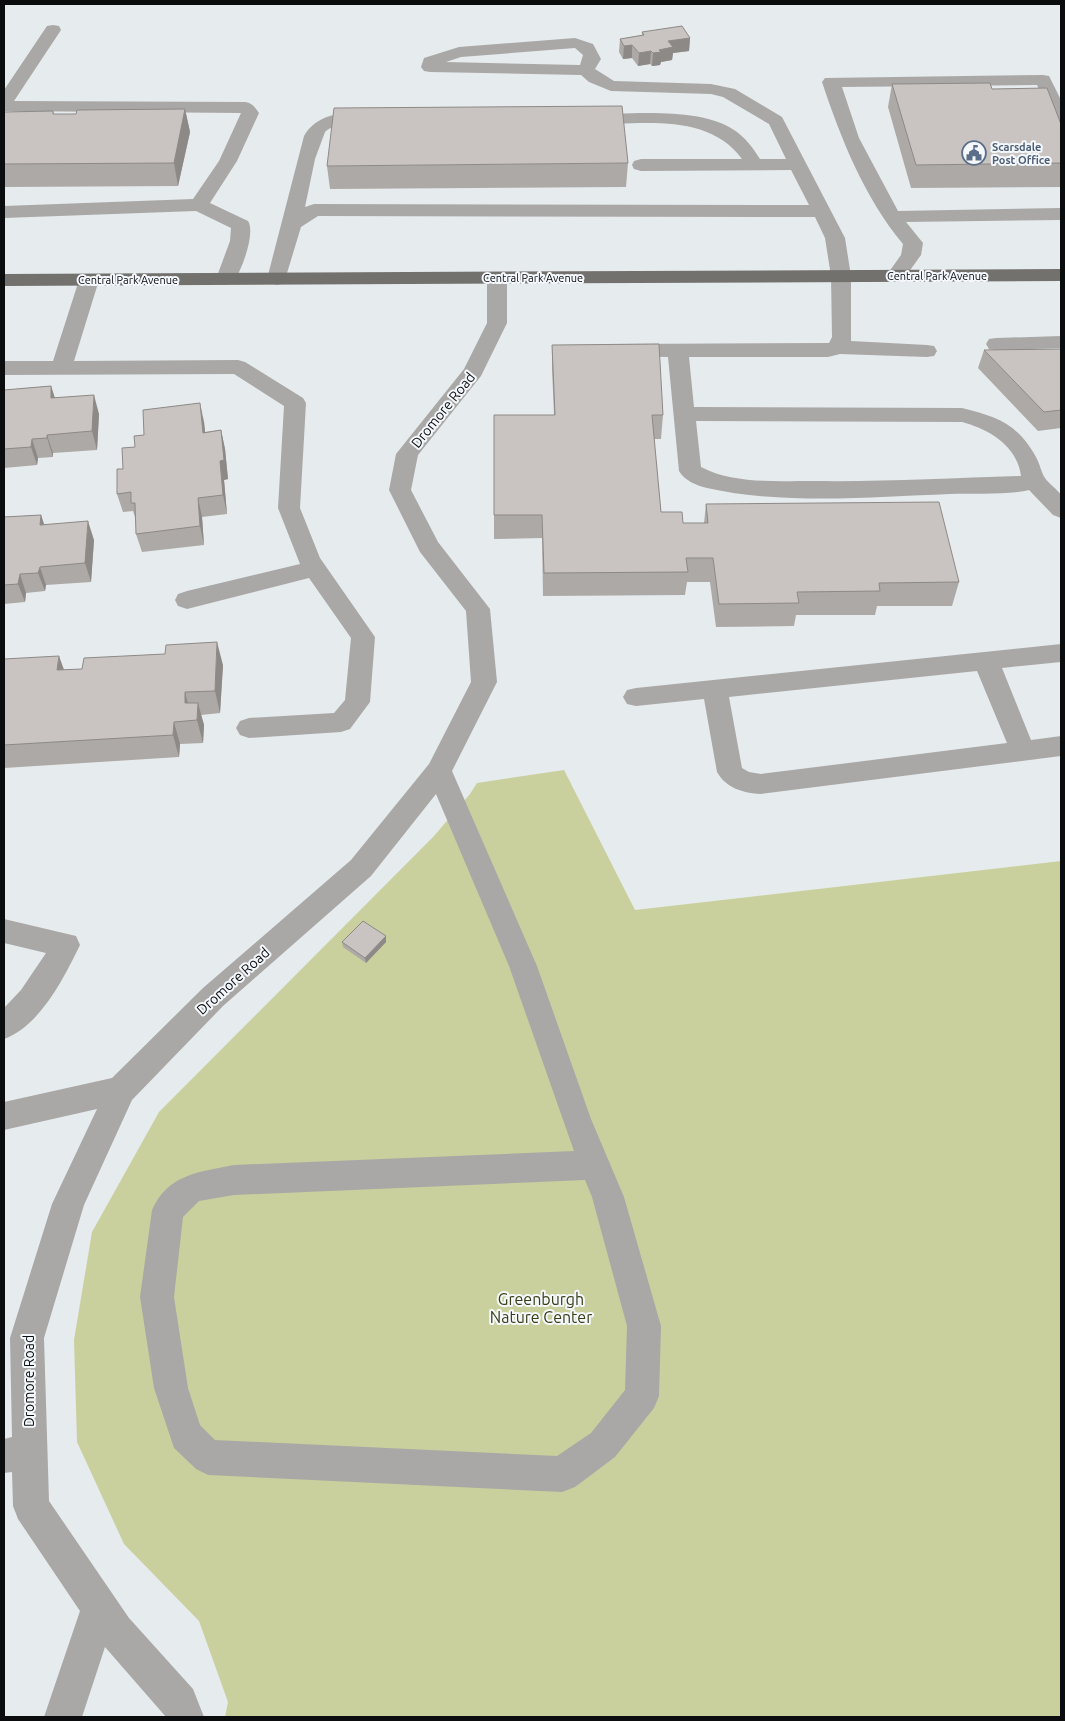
<svg xmlns="http://www.w3.org/2000/svg" width="1065" height="1721" font-family="Ubuntu,sans-serif">
  <rect width="100%" height="100%" fill="#e6ebee"/>
  <!-- green -->
  <polygon fill="#cad09d" points="564,770 635,910 1061,861 1061,1717 225,1717 228,1702 199,1621 124,1544 77,1442 74,1340 92,1232 159,1112 434,836 470,794 477,783"/>
  <g fill="none" stroke-linecap="round" stroke-linejoin="round">
    <!-- minor -->
    <g fill="#a9a8a6" fill-rule="evenodd">
      <path d="M53,25L59,26L61,30L14,101L245,102C252,103 255,107 259,113L237,161L210,203L248,221C256,233 241,272 233,283L226,285L219,283L216,279L230,241L231,228L196,211L4,218V206L193,199L219,161L241,113L4,111V90L47,26Z"/>
      <path d="M575,38L593,44L601,59L595,69L614,81L711,84L735,89L782,117L845,238L851,276V341L927,345L934,346L937,351L934,356L927,357L840,354L828,357H689L694,407L962,408C997,417 1017,423 1036,457C1040,464 1041,472 1045,478C1049,484 1057,489 1061,495V518L1053,515L1029,490C1009,495 972,493 950,494C874,497 782,505 707,488C697,486 684,480 679,471L668,357L622,356L615,355L612,350L615,345L622,344L829,343L832,337L831,276L825,238L815,217L318,216L301,227L284,283L277,285L270,283L267,279L304,136C318,111 352,110 376,116L379,120L376,124C360,128 339,119 325,132L315,159L305,207L314,204L809,205L791,170L641,171L634,169L632,165L634,161L641,159H742C707,111 637,125 586,125L580,124L577,120L580,116L586,115C627,114 699,106 734,130C745,137 753,148 760,159H786L769,124L723,97L711,94L611,91L589,82L581,75L430,72L424,71L421,67L424,58L459,47ZM575,48L583,55L580,65L446,62L461,57ZM696,421L962,422C988,429 1017,445 1021,476C952,478 882,482 813,481C777,481 733,484 701,467Z"/>
      <path d="M1043,75L1049,76L1061,100V124L1055,123L1052,119L1037,85L842,87L859,138L898,211L1061,208V220L906,222L923,243L921,255L903,280L896,282L889,280L886,276L901,255L903,244C864,197 841,139 822,82L825,78Z"/>
      <path d="M497,272L504,274L507,278V323L481,376L418,455L411,490L438,542L490,609L497,682L452,771L537,966L591,1119L624,1197L661,1326L659,1396L654,1408L615,1457L575,1487L562,1492L208,1475L196,1469L174,1448L154,1388L140,1297L152,1210C168,1174 199,1172 234,1165L574,1151L509,966L436,794L371,876L223,1006L132,1100L84,1205L44,1338L49,1501L129,1618L193,1689L204,1717H166L105,1647L82,1717H44L80,1611L18,1519L13,1506L12,1472L4,1473V1439L12,1437L10,1338L52,1204L97,1109L4,1130V1102L112,1078L203,988L351,860L429,764L471,682L466,611L420,552L389,490L396,454L464,369L487,323V278L490,274ZM585,1180L592,1197L627,1326L625,1390L591,1433L557,1456L215,1440L200,1425L188,1388L174,1297L183,1217L199,1201L234,1195Z"/>
      <polygon points="89,274 96,276 99,280 74,361 238,360 245,362 303,398 306,403 300,508 320,558 375,637 370,702 350,729 341,732 249,738 240,735 236,728 240,721 249,718 334,713 345,700 351,638 309,578 187,609 178,606 175,600 178,594 187,591 300,564 278,508 284,406 234,374 4,375 4,361 53,361 79,280 82,276"/>
      <polygon points="1061,336 1061,348 996,350 989,349 986,344 989,339 996,338"/>
      <path d="M1061,644V662L1002,668L1031,740L1061,736V756L761,794C743,793 726,788 717,772L704,699L636,706L627,704L623,697L627,690L636,688ZM977,671L1007,743L761,774L749,772L742,768L729,697Z"/>
      <path d="M4,919L76,936L80,945C64,978 40,1026 4,1039V1008L21,990L46,953L4,943Z"/>
    </g>
    <!-- major -->
    <polygon fill="#73716e" fill-rule="evenodd" points="1061,269 1061,281 4,286 4,274"/>
  </g>
  <!-- wall -->
  <g fill="#ada9a6">
    <polygon points="642,32 690,38 689,51 673,53 672,60 661,62 660,65 652,66 650,64 638,66 632,58 623,59 619,52 620,39 642,35"/>
    <polygon points="892,84 992,89 1061,124 1061,187 911,188 888,107"/>
    <polygon points="185,109 190,132 178,186 4,187 4,112 53,111 54,114 76,114"/>
    <polygon points="628,163 626,187 330,189 327,166"/>
    <polygon points="552,345 663,415 661,439 654,439 661,512 683,523 704,523 706,504 959,582 952,606 877,606 875,615 796,615 794,626 716,627 710,582 687,582 685,595 543,596 542,538 494,539 494,515 554,415 552,368"/>
    <polygon points="1061,349 1061,428 1038,431 978,368 984,350"/>
    <polygon points="51,386 55,398 99,414 97,450 53,453 53,457 38,458 37,465 4,468 4,390"/>
    <polygon points="204,422 205,432 221,430 225,449 228,479 224,480 227,514 202,517 204,545 142,552 136,534 136,520 133,511 123,512 117,494 123,469 135,447 144,435"/>
    <polygon points="41,515 44,525 94,540 91,582 46,585 45,591 26,593 25,602 4,604 4,517"/>
    <polygon points="4,659 64,670 223,665 220,713 201,715 204,725 203,743 180,744 179,757 4,768"/>
    <polygon points="386,936 386,942 366,963 343,947 342,942"/>
  </g>
  <!-- shaded-wall -->
  <g fill="#8d8987">
    <polygon points="690,38 689,51 673,53 672,60 661,62 660,65 652,66 653,53 659,50 668,41"/>
    <polygon points="632,45 632,58 623,59 624,46"/>
    <polygon points="651,51 650,64 638,66 639,53"/>
    <polygon points="185,109 190,132 178,186 174,163"/>
    <polygon points="51,386 57,405 51,398"/>
    <polygon points="94,395 99,414 97,450 92,431"/>
    <polygon points="200,403 204,422 207,451 203,433"/>
    <polygon points="221,430 225,449 228,479 224,480 227,514 223,495 220,461"/>
    <polygon points="47,435 53,453 53,457 47,438"/>
    <polygon points="32,439 38,458 37,465 31,447"/>
    <polygon points="198,498 202,517 204,545 200,526"/>
    <polygon points="41,515 47,533 40,525"/>
    <polygon points="88,521 94,540 91,582 85,563"/>
    <polygon points="40,567 46,585 45,591 38,573"/>
    <polygon points="20,574 26,593 25,602 18,584"/>
    <polygon points="217,642 223,665 220,713 215,691"/>
    <polygon points="59,656 67,678 57,670"/>
    <polygon points="185,692 191,715 185,703"/>
    <polygon points="198,703 204,725 203,743 197,720"/>
    <polygon points="174,722 180,744 179,757 173,735"/>
    <polygon points="386,936 386,942 366,963 365,958"/>
  </g>
  <!-- building -->
  <g fill="#c9c4c1" stroke="#8d8987">
    <polygon points="682,26 690,38 668,41 673,47 659,50 661,52 653,53 651,51 639,53 632,45 624,46 620,39 644,35 642,32"/>
    <polygon points="990,83 992,89 1047,88 1061,124 1061,163 916,165 892,84"/>
    <polygon points="622,106 628,163 327,166 334,108"/>
    <polygon points="185,109 174,163 4,164 4,112 53,111 53,114 76,114 77,110"/>
    <polygon points="659,344 663,415 652,415 661,512 682,512 683,523 708,523 706,504 939,502 959,582 879,583 880,591 797,592 799,603 719,604 713,558 686,558 688,572 544,573 542,515 494,515 494,415 555,415 552,345"/>
    <polygon points="1061,349 1061,410 1044,412 984,350"/>
    <polygon points="51,386 51,398 94,395 92,431 47,435 47,438 32,439 31,447 4,449 4,390"/>
    <polygon points="200,403 203,433 221,430 224,460 220,461 223,495 198,498 200,526 136,534 135,503 131,503 131,492 117,494 117,469 123,469 122,448 135,447 134,436 144,435 143,410"/>
    <polygon points="41,515 40,525 88,521 85,563 40,567 38,573 20,574 18,584 4,585 4,517"/>
    <polygon points="217,642 215,691 185,692 185,703 198,703 197,720 174,722 173,735 4,745 4,659 59,656 57,670 82,669 84,658 165,654 166,645"/>
    <polygon points="363,921 386,936 365,958 342,942"/>
  </g>
  <!-- icons -->
  <defs>
    <g id="civic-ring" transform="scale(1.25)"><circle r="9.5" fill="#f4f8fc" stroke="#5c6f8a" stroke-width="1.5"/><path d="M-.6-6.5H3V-4.5H.6V-3L4-1V1h2V6H-6V1h2V-1L-.6-3ZM-1.2 2.5V6h2.4V2.5Z" fill="#5c6f8a"/></g>
  </defs>
  <g fill-rule="evenodd">
    <use href="#civic-ring" x="974" y="153"/>
  </g>
  <g text-anchor="middle" dominant-baseline="central" stroke-width="4" stroke-linejoin="round" paint-order="stroke">
    <!-- far-service labels -->
    <g font-size="11" font-weight="bold" fill="#4e5e75" stroke="#f4f8fc" text-anchor="start">
      <text x="992" y="147">Scarsdale<tspan x="992" dy="13">Post Office</tspan></text>
    </g>
    <!-- far-street labels -->
    <g font-size="11" fill="#0b0c0e" stroke="#f4f8fc">
      <text x="937" y="276">Central Park Avenue</text>
      <text x="533" y="278">Central Park Avenue</text>
      <text x="128" y="280">Central Park Avenue</text>
    </g>
    <!-- street labels -->
    <g font-size="14" fill="#0b0c0e" stroke="#f4f8fc">
      <text transform="translate(443 410) rotate(-51)">Dromore Road</text>
      <text transform="translate(233 981) rotate(-42)">Dromore Road</text>
      <text transform="translate(29 1381) rotate(-90)">Dromore Road</text>
    </g>
    <!-- near-park labels -->
    <g font-size="16" fill="#3a3d14" stroke="#f4f8fc">
      <text x="541" y="1299">Greenburgh<tspan x="541" dy="18">Nature Center</tspan></text>
    </g>
  </g>
  <!-- border -->
  <rect width="1065" height="1721" fill="none" stroke="#0b0c0e" stroke-width="10"/>
</svg>
